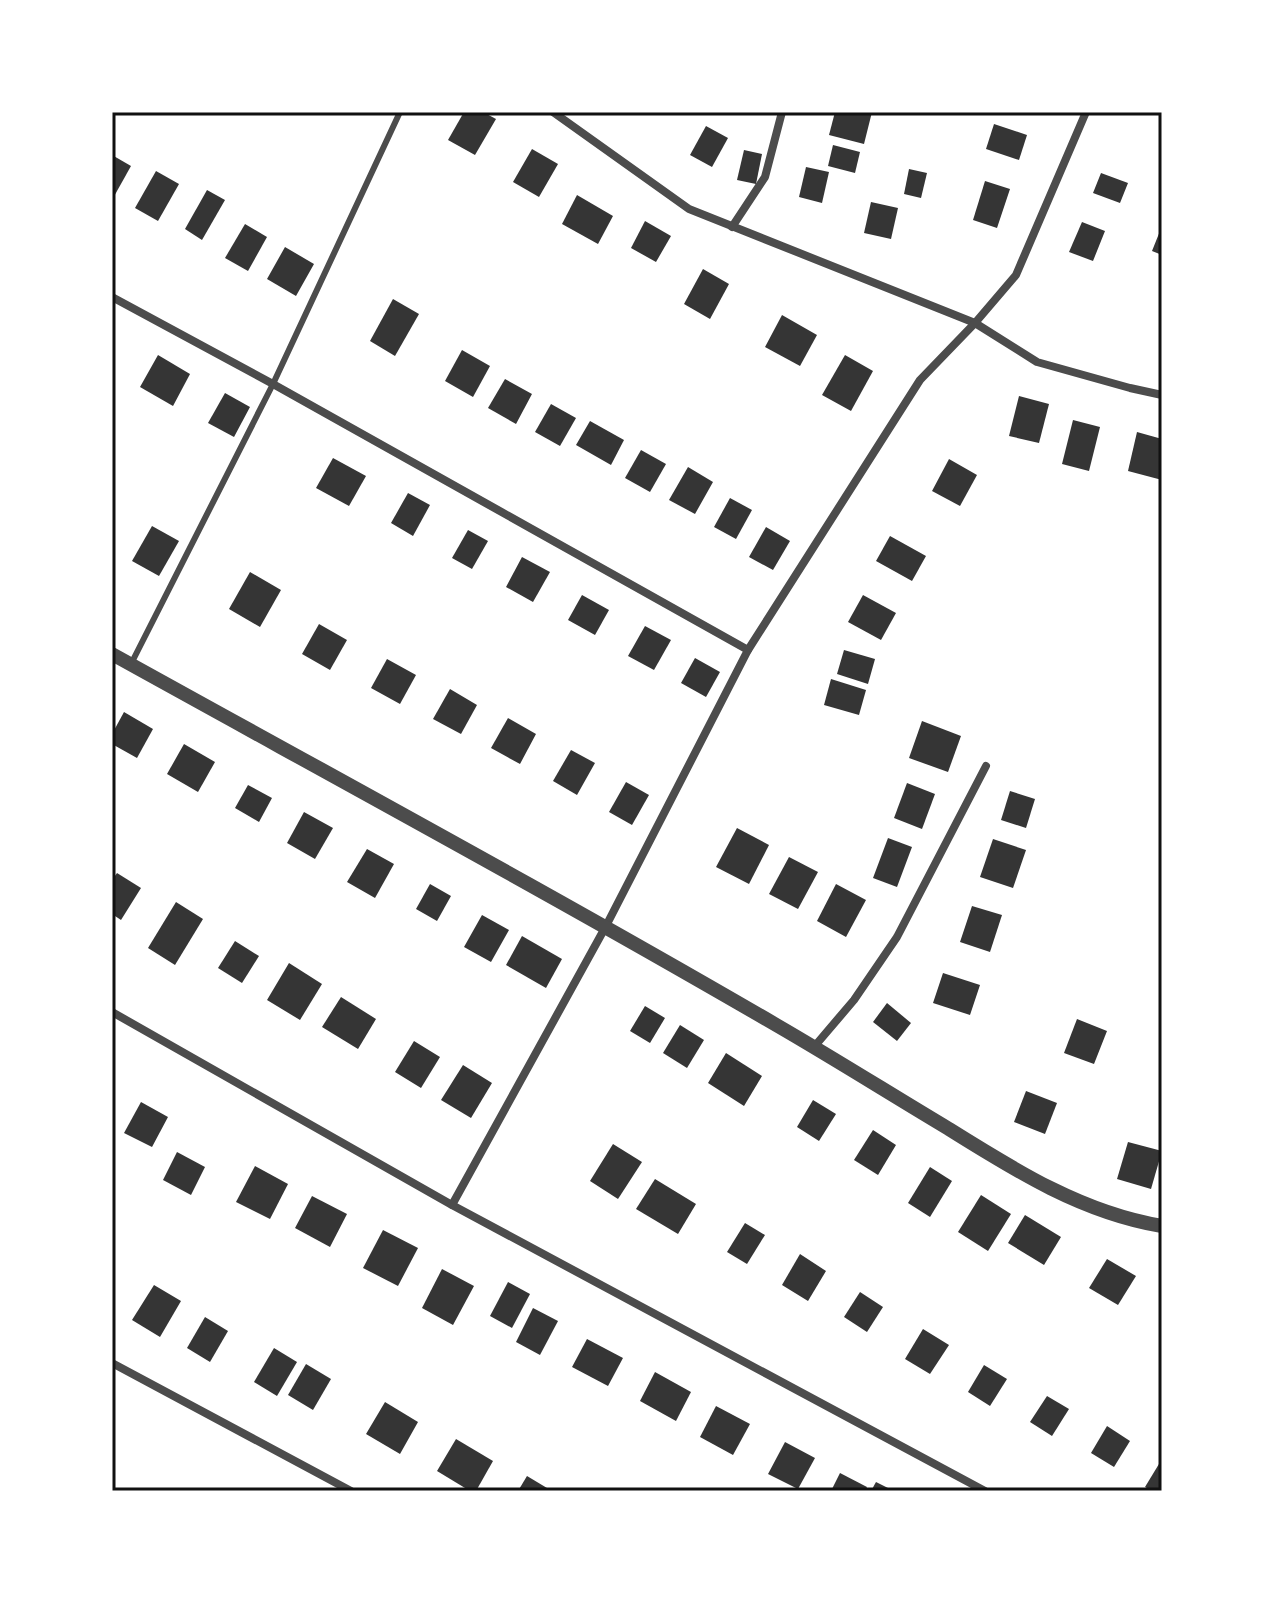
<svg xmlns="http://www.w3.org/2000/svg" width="1274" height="1603" font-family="Inter,sans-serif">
  <rect width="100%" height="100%" fill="#fff"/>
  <!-- building -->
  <g fill="#353535">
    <polygon points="464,112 483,112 496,119 475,155 448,140"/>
    <polygon points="835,112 872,112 864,144 829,135"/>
    <polygon points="994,124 1027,135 1019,160 986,149"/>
    <polygon points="706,126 728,138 712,167 690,155"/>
    <polygon points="833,145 860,152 855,173 828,166"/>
    <polygon points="532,149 558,164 539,197 513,182"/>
    <polygon points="744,150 762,154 756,184 737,180"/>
    <polygon points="112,155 131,166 112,200"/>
    <polygon points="806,167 829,172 822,203 799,197"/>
    <polygon points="909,169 927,173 921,198 904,194"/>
    <polygon points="156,171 179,184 158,221 135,208"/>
    <polygon points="1101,173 1128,183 1120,203 1093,193"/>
    <polygon points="985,181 1010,189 997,228 973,220"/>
    <polygon points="207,190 225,200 202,240 185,229"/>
    <polygon points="577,195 613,216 598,244 562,224"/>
    <polygon points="871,202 898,208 891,239 864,233"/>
    <polygon points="645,221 671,236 656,262 631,248"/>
    <polygon points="1082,222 1105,231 1093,261 1069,252"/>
    <polygon points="245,224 267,237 248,271 225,258"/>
    <polygon points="1162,226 1162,255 1152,251"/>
    <polygon points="285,247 314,264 296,296 267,279"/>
    <polygon points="703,269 729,284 710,319 684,304"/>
    <polygon points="393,299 419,314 395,356 370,341"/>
    <polygon points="782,315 817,335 800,366 765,347"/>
    <polygon points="462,350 490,366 473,397 445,381"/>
    <polygon points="158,355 190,374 173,406 140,387"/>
    <polygon points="845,355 873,371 851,411 822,395"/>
    <polygon points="505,379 532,394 516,424 488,408"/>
    <polygon points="225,393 250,407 234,437 208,423"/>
    <polygon points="1019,396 1049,404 1039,443 1009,436"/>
    <polygon points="551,404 576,418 560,446 535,432"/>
    <polygon points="1073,420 1100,427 1089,471 1062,464"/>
    <polygon points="590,421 624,440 611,465 576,445"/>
    <polygon points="1137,432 1162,439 1162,480 1128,471"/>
    <polygon points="641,450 666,464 650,492 625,478"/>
    <polygon points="333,458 366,476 349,506 316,488"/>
    <polygon points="949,459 977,475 960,506 932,491"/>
    <polygon points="688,467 713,482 695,514 669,500"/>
    <polygon points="408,493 430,505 413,536 391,523"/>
    <polygon points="730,498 752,510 736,539 714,527"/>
    <polygon points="152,526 179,541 159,576 132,561"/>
    <polygon points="766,527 790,541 773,570 749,557"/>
    <polygon points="468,530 488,541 472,569 452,558"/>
    <polygon points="890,536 926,556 912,581 876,561"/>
    <polygon points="522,557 550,572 533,602 506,587"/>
    <polygon points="250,572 281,590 260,627 229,609"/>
    <polygon points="582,595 609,610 595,635 568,620"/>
    <polygon points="863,595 896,613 881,640 848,622"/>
    <polygon points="319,624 347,640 330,670 302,654"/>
    <polygon points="645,626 671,640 654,670 628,656"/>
    <polygon points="844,650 875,659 868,684 837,674"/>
    <polygon points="695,658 720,672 706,697 681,683"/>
    <polygon points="387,659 416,675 400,704 371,688"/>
    <polygon points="831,679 866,690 859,715 824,705"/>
    <polygon points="450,689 477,705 461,734 433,719"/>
    <polygon points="124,712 153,729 137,758 112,744 112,734"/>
    <polygon points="508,718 536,734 520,764 491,748"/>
    <polygon points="922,721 961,736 948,772 909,758"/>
    <polygon points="184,744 215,762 198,792 167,774"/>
    <polygon points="571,750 595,763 577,795 553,781"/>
    <polygon points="626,782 649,795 632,825 609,812"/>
    <polygon points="907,783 935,794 922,829 894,818"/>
    <polygon points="248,785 272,798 259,822 235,808"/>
    <polygon points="1010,791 1035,799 1026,828 1001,820"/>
    <polygon points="304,812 333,828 315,859 287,843"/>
    <polygon points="737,828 769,845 749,884 716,867"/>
    <polygon points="888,838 912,847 897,887 873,878"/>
    <polygon points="993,839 1026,850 1013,888 980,877"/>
    <polygon points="367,849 394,864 375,898 347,882"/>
    <polygon points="789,857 818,872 798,909 769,894"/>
    <polygon points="117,873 141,888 121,920 112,914 112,880"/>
    <polygon points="430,884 451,896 437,921 416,909"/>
    <polygon points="836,884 866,900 846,937 817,921"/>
    <polygon points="176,902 203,919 175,965 148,948"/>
    <polygon points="972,906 1002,915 990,952 960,942"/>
    <polygon points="482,915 509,930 491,962 464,947"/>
    <polygon points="522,936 562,959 546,988 506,965"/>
    <polygon points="235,941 259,956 242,983 218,968"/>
    <polygon points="289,963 322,984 300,1020 267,1000"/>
    <polygon points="943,973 980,985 970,1015 933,1003"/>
    <polygon points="341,997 376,1019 358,1049 322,1027"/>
    <polygon points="887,1003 911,1023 897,1041 873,1022"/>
    <polygon points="645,1006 665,1018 650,1043 630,1031"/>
    <polygon points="1077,1019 1107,1031 1094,1064 1064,1053"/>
    <polygon points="680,1025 704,1040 687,1068 663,1053"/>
    <polygon points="414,1041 440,1057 421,1088 395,1072"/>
    <polygon points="726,1053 762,1076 744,1106 708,1083"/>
    <polygon points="463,1065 492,1083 471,1118 441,1100"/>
    <polygon points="1026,1091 1057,1103 1045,1134 1014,1122"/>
    <polygon points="813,1100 836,1114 819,1141 797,1127"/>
    <polygon points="141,1102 168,1117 152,1147 124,1133"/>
    <polygon points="873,1130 896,1145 878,1175 854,1160"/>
    <polygon points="1128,1142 1162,1151 1151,1189 1117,1179"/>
    <polygon points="613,1144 642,1162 618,1199 590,1181"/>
    <polygon points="177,1152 205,1167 191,1195 163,1180"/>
    <polygon points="255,1166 288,1184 270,1219 236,1202"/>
    <polygon points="930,1167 952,1181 930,1217 908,1203"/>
    <polygon points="655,1179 696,1204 678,1234 636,1209"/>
    <polygon points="981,1195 1011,1214 988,1251 958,1232"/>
    <polygon points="312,1196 347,1214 330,1247 295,1228"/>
    <polygon points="1025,1215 1061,1237 1044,1265 1008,1243"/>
    <polygon points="745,1223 765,1235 747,1264 727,1252"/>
    <polygon points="383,1230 418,1248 398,1286 363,1268"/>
    <polygon points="800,1254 826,1271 808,1301 782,1285"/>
    <polygon points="1107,1259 1136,1276 1118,1305 1089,1288"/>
    <polygon points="442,1269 474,1286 453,1325 422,1308"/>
    <polygon points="508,1282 530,1294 512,1328 490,1316"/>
    <polygon points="154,1285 181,1301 160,1337 132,1320"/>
    <polygon points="860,1292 883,1307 867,1332 844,1317"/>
    <polygon points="533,1308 558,1321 540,1355 516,1342"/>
    <polygon points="205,1317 228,1331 210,1362 187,1348"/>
    <polygon points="923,1329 949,1345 930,1374 905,1359"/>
    <polygon points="587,1339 623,1358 608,1386 572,1367"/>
    <polygon points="274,1348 297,1362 277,1396 254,1382"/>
    <polygon points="306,1364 331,1379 313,1410 288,1395"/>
    <polygon points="984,1365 1007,1379 990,1406 968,1392"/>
    <polygon points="655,1372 691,1392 676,1421 640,1401"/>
    <polygon points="1047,1396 1069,1409 1052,1436 1030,1422"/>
    <polygon points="385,1402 418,1422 400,1454 366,1434"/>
    <polygon points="716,1406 750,1424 733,1455 700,1437"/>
    <polygon points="1107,1426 1130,1441 1114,1467 1091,1453"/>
    <polygon points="456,1439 493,1461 476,1491 470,1491 437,1471"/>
    <polygon points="785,1442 815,1458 798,1489 768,1474"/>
    <polygon points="1162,1459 1162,1491 1152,1491 1145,1487"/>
    <polygon points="840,1473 867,1487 865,1491 831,1491"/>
    <polygon points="527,1476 552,1491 518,1491"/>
    <polygon points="876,1482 894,1491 871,1491"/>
  </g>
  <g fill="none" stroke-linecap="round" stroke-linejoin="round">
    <!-- service -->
    <polyline stroke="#4c4c4c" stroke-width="6" points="131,664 273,384 400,112"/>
    <!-- minor -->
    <g stroke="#4c4c4c" stroke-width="8">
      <polyline points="553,112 689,209 975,323 1037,362 1130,388 1162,395"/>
      <polyline points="732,227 765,177 782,112"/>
      <polyline points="112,297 273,384 748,650"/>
      <polyline points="112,1012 452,1205 985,1491"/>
      <polyline points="814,1047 854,1000 897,937 986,766"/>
      <polyline points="452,1205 606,926 748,650 920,380 975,323 1016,275 1086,112"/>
      <polyline points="112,1363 351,1491"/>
    </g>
    <!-- tertiary -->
    <path stroke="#4c4c4c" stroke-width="14" d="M112,654C334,777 558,898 778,1026C835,1059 892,1095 949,1129C1016,1171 1083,1213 1162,1226"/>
  </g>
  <!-- border -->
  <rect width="1274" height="1603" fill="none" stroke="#ffffff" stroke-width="228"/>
  <rect x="114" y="114" width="1046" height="1375" fill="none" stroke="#111" stroke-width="3"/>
</svg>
